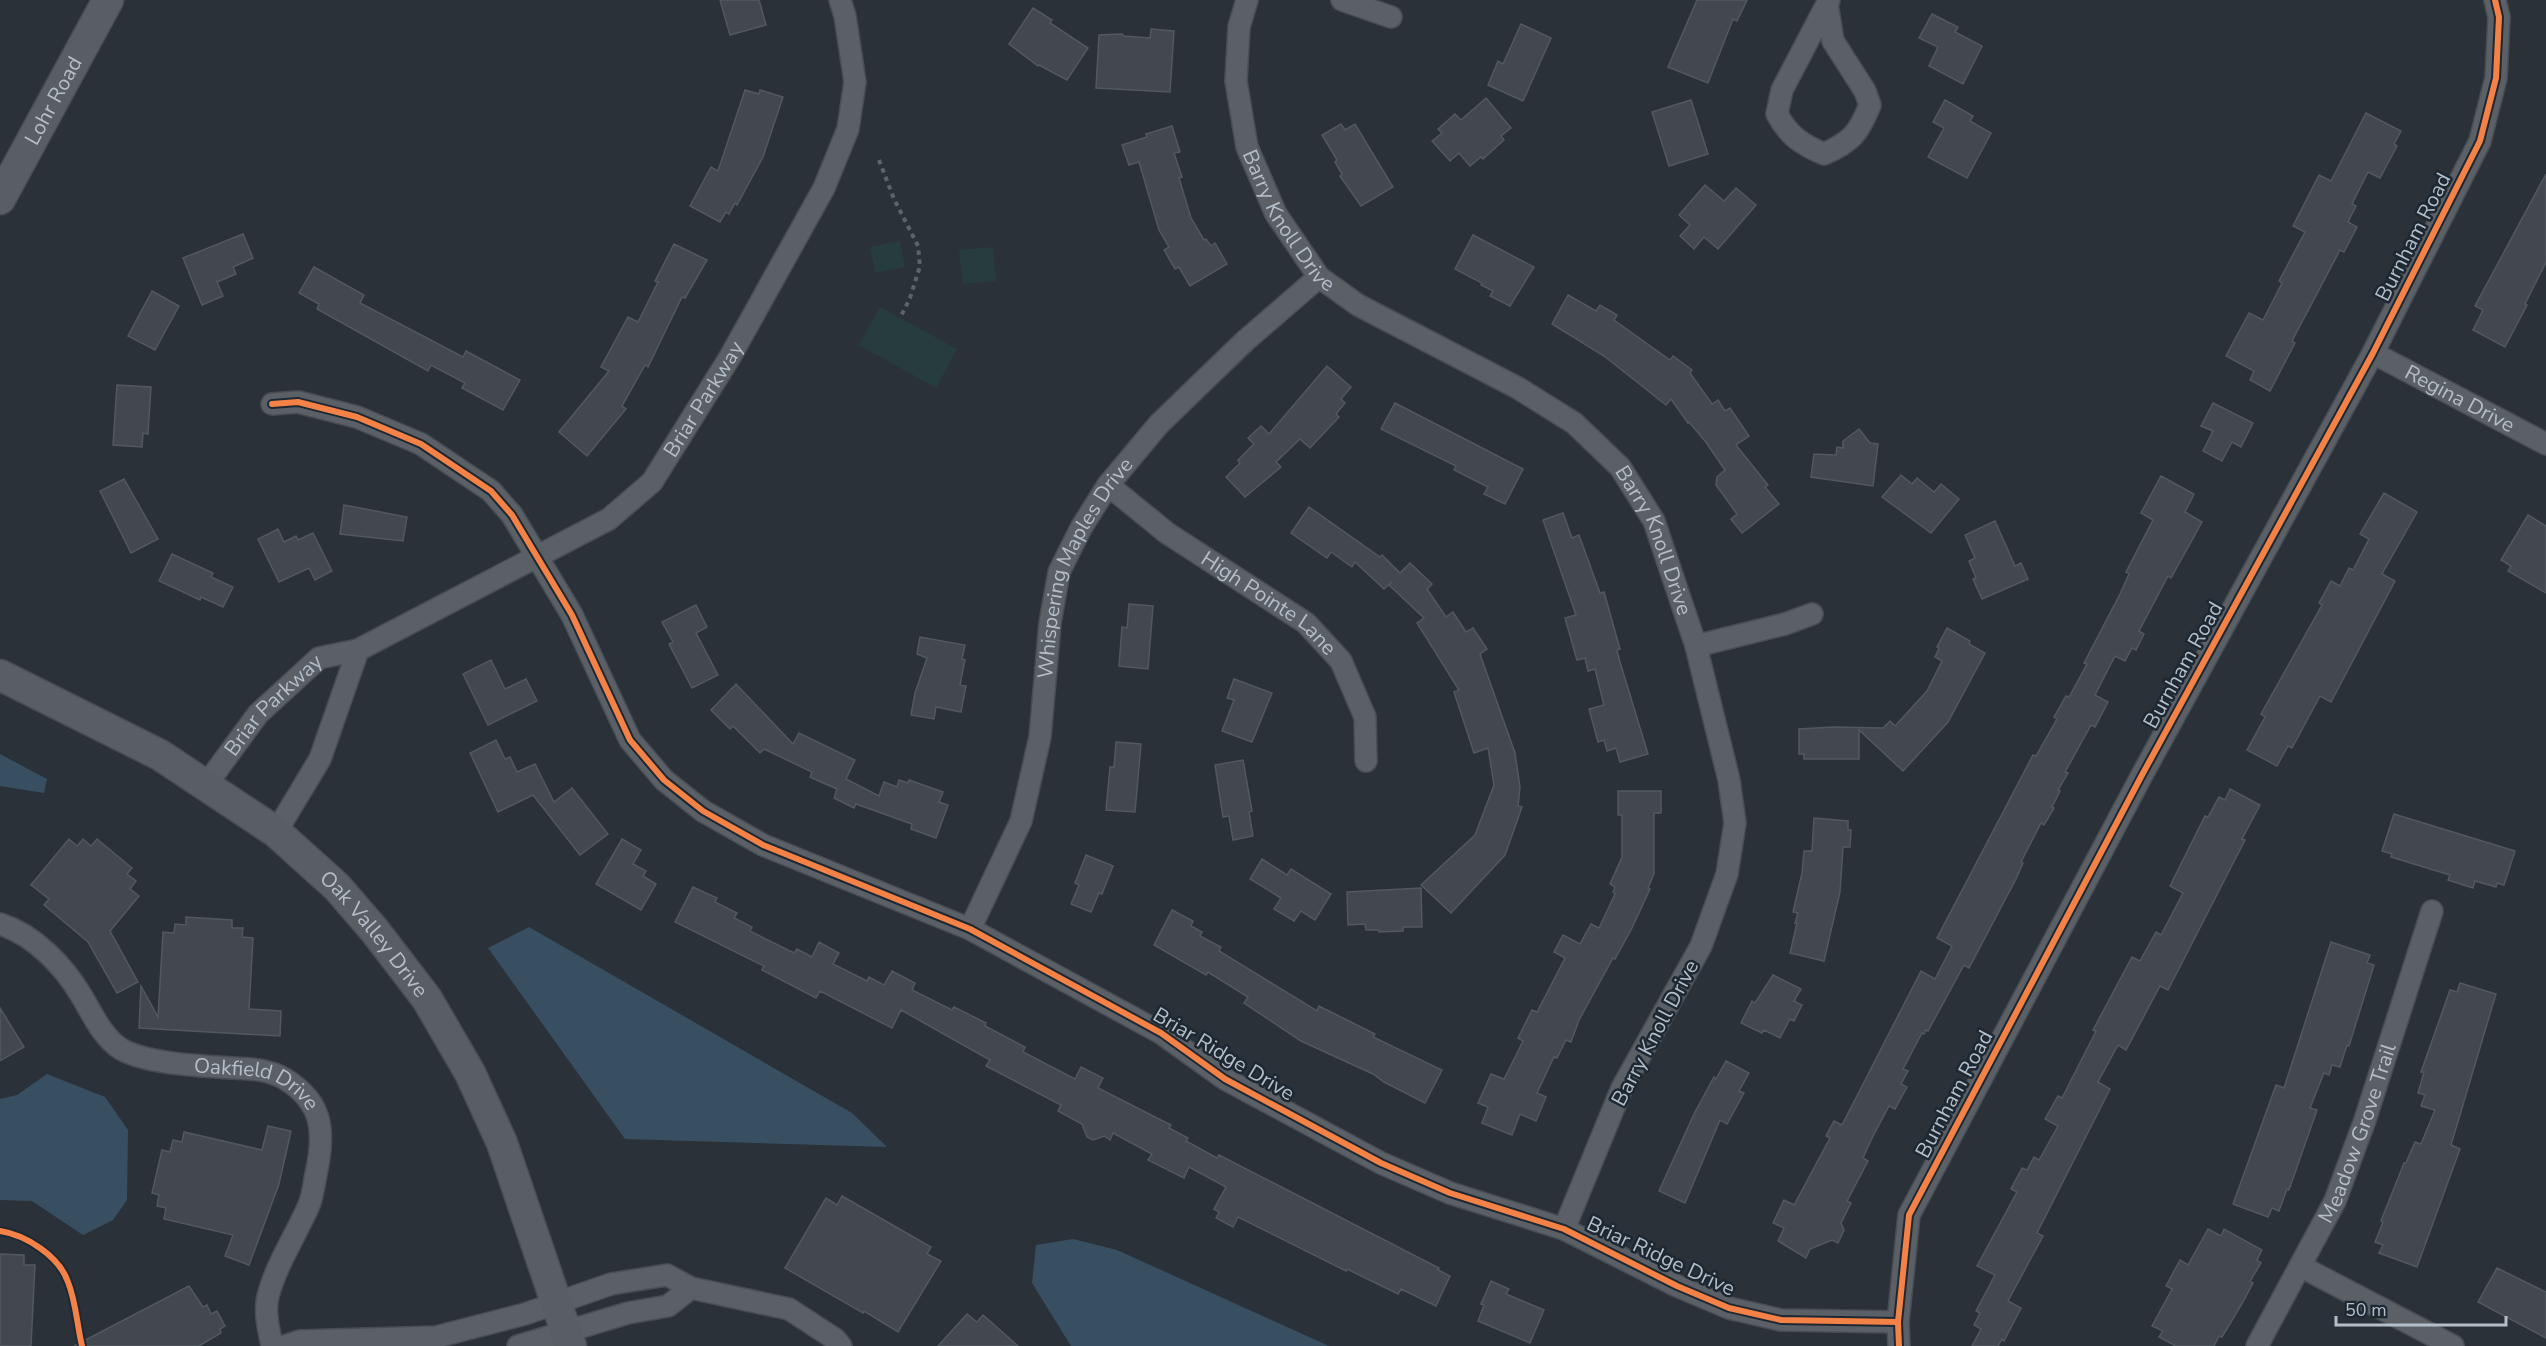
<svg xmlns="http://www.w3.org/2000/svg" width="2546" height="1346" font-family="'Nunito Sans',sans-serif">
  <rect width="100%" height="100%" fill="#2a3138"/>
  <!-- green -->
  <g fill="#273d3d">
    <polygon points="900,241 905,267 875,273 870,247"/>
    <polygon points="993,247 996,281 963,284 959,250"/>
    <polygon points="880,307 957,349 936,388 859,345"/>
  </g>
  <!-- water -->
  <g fill="#384f62">
    <polygon points="0,754 47,779 44,793 0,786"/>
    <polygon points="529,927 852,1113 887,1147 625,1139 488,948"/>
    <polygon points="47,1074 105,1097 128,1130 127,1200 113,1220 83,1235 32,1201 0,1200 0,1099 17,1095"/>
    <polygon points="1073,1239 1117,1250 1329,1346 1071,1346 1032,1283 1036,1245"/>
  </g>
  <!-- building -->
  <g fill="#42484e" stroke="#52585f" stroke-width="1.5">
    <polygon points="720,0 759,0 766,25 730,35"/>
    <polygon points="1697,0 1747,0 1737,21 1733,19 1708,83 1668,67"/>
    <polygon points="1033,8 1052,20 1050,23 1088,48 1067,80 1039,65 1038,66 1009,44"/>
    <polygon points="1932,14 1958,27 1955,32 1982,46 1963,84 1929,66 1938,47 1919,38"/>
    <polygon points="1521,24 1551,38 1523,101 1488,85 1498,61 1503,64"/>
    <polygon points="1151,29 1174,31 1170,92 1096,88 1099,35 1122,34 1124,36 1150,38"/>
    <polygon points="745,90 759,94 760,90 783,97 763,157 737,205 735,203 729,214 726,212 720,222 690,206 711,167 718,171"/>
    <polygon points="1486,98 1511,128 1501,136 1504,140 1483,159 1481,157 1470,166 1459,153 1450,161 1432,141 1442,133 1438,129 1455,114 1461,120"/>
    <polygon points="1691,100 1708,154 1669,166 1652,112"/>
    <polygon points="1945,100 1973,116 1970,121 1991,133 1967,178 1928,157 1944,128 1933,122"/>
    <polygon points="2366,113 2401,131 2394,144 2397,146 2380,178 2368,172 2352,204 2356,206 2348,222 2357,227 2344,252 2340,250 2292,341 2295,343 2270,391 2250,380 2254,371 2226,356 2249,313 2263,320 2282,283 2279,281 2305,232 2293,226 2319,175 2331,181"/>
    <polygon points="1341,124 1345,130 1355,124 1393,187 1361,206 1340,176 1342,174 1335,162 1337,160 1322,135"/>
    <polygon points="1172,126 1180,152 1174,153 1182,177 1179,178 1191,218 1204,240 1206,239 1211,246 1215,243 1227,264 1190,286 1179,267 1175,269 1164,250 1169,247 1159,230 1139,162 1129,165 1122,145 1147,137 1146,134"/>
    <polygon points="2546,174 2546,262 2525,304 2527,305 2505,347 2473,330 2483,310 2475,306"/>
    <polygon points="1705,185 1724,201 1736,188 1756,205 1718,249 1704,237 1694,249 1680,236 1690,225 1679,215"/>
    <polygon points="243,234 253,258 233,267 236,274 217,282 223,296 202,305 183,258"/>
    <polygon points="1473,235 1534,267 1510,306 1490,296 1493,291 1481,285 1482,283 1455,269"/>
    <polygon points="674,244 707,260 685,298 682,297 648,367 645,365 622,406 626,409 587,456 559,432 609,371 601,367 628,317 638,322 658,282 655,281"/>
    <polygon points="314,267 364,295 360,303 463,357 466,351 520,380 503,410 462,388 465,383 431,365 428,371 317,309 319,304 299,293"/>
    <polygon points="152,291 179,306 155,350 128,336"/>
    <polygon points="1568,295 1596,311 1600,305 1617,315 1614,320 1670,360 1673,356 1692,370 1690,373 1712,404 1718,400 1725,411 1730,408 1749,436 1736,445 1768,485 1765,487 1779,504 1742,533 1731,519 1737,514 1716,485 1717,477 1725,470 1705,441 1689,422 1688,423 1671,399 1666,405 1604,356 1552,324"/>
    <polygon points="1327,366 1351,387 1341,399 1345,403 1336,414 1339,417 1310,448 1300,439 1276,462 1281,467 1245,497 1226,477 1240,463 1238,460 1254,444 1248,438 1261,426 1269,434"/>
    <polygon points="117,385 151,387 148,434 143,433 142,447 113,445"/>
    <polygon points="1395,403 1523,469 1505,504 1484,494 1488,487 1454,470 1456,466 1381,429"/>
    <polygon points="2213,403 2253,423 2241,447 2232,442 2222,461 2203,451 2213,431 2201,426"/>
    <polygon points="1859,429 1870,443 1878,444 1873,486 1811,477 1814,454 1836,455 1837,447 1843,448 1843,441"/>
    <polygon points="1901,475 1912,484 1917,478 1934,492 1941,484 1959,499 1931,533 1882,497"/>
    <polygon points="2161,476 2194,494 2185,512 2202,522 2171,578 2168,576 2139,631 2144,634 2136,650 2132,648 2125,661 2115,656 2095,695 2108,702 2095,727 2091,725 2065,772 2068,773 2058,790 2060,791 2052,807 2054,808 2044,825 2041,823 2021,862 2023,863 2016,879 1969,968 1964,965 1928,1031 1926,1030 1924,1034 1922,1033 1903,1069 1908,1071 1901,1084 1907,1087 1895,1109 1889,1106 1871,1140 1863,1158 1868,1161 1847,1201 1851,1203 1841,1223 1844,1230 1838,1243 1832,1240 1810,1249 1806,1258 1778,1241 1784,1228 1773,1223 1784,1200 1794,1205 1830,1138 1826,1136 1834,1121 1842,1125 1921,971 1935,979 1952,946 1937,938 2033,755 2036,756 2057,719 2054,717 2066,696 2069,697 2087,664 2084,663 2120,594 2129,574 2126,572 2153,520 2141,513"/>
    <polygon points="124,479 158,539 131,553 100,491"/>
    <polygon points="2384,493 2417,512 2382,574 2395,581 2331,702 2320,696 2292,748 2288,746 2277,766 2247,750 2265,717 2261,714 2322,605 2319,603 2331,581 2340,586 2349,568 2353,570 2369,539 2360,534"/>
    <polygon points="344,505 407,517 403,541 340,534"/>
    <polygon points="1309,507 1380,557 1382,555 1400,573 1410,563 1432,584 1427,589 1446,617 1453,612 1466,632 1473,628 1487,649 1480,654 1515,753 1520,787 1518,806 1522,807 1505,855 1451,913 1421,885 1475,835 1494,785 1488,748 1474,753 1454,692 1459,690 1417,623 1424,618 1389,585 1392,582 1384,589 1355,562 1352,567 1331,552 1327,558 1291,533"/>
    <polygon points="1563,513 1572,538 1579,535 1600,593 1604,592 1620,649 1617,650 1620,662 1648,754 1620,762 1616,748 1607,751 1604,740 1598,742 1589,709 1604,705 1595,669 1588,671 1585,658 1577,660 1565,618 1576,615 1543,520"/>
    <polygon points="2528,515 2546,526 2546,593 2508,571 2511,566 2501,560"/>
    <polygon points="1995,521 2015,566 2021,563 2028,579 1982,599 1973,579 1976,578 1969,561 1975,558 1965,535"/>
    <polygon points="278,529 284,542 296,536 298,540 313,533 332,571 315,580 309,568 279,582 258,539"/>
    <polygon points="172,554 213,573 211,577 233,587 223,607 201,597 200,600 159,581"/>
    <polygon points="1129,604 1153,606 1148,669 1119,666 1122,627 1127,628"/>
    <polygon points="696,605 707,627 696,633 718,675 692,688 669,644 673,642 662,622"/>
    <polygon points="1947,628 1970,641 1969,644 1985,653 1948,722 1903,771 1859,730 1859,759 1804,759 1804,754 1799,754 1799,729 1833,727 1883,728 1890,721 1895,726 1927,691 1942,661 1935,657 1939,648 1937,647"/>
    <polygon points="920,637 965,645 962,659 965,660 960,685 966,686 961,712 936,707 934,719 911,715 915,693 927,658 917,654"/>
    <polygon points="491,660 505,689 526,679 537,701 488,725 463,674"/>
    <polygon points="1234,679 1272,693 1252,742 1222,731 1234,700 1227,698"/>
    <polygon points="736,684 793,744 799,733 855,760 846,779 879,796 884,782 897,787 899,780 908,783 909,780 943,792 939,802 948,805 936,838 911,829 912,824 856,804 854,808 834,798 837,789 810,777 812,772 764,749 760,753 733,726 730,729 711,710"/>
    <polygon points="496,740 505,759 510,757 517,772 535,764 554,802 572,788 608,834 580,855 533,795 498,812 470,753"/>
    <polygon points="1116,742 1141,744 1135,812 1106,810 1110,767 1114,767"/>
    <polygon points="1243,760 1252,811 1249,812 1253,836 1233,840 1229,816 1223,817 1215,765"/>
    <polygon points="2230,789 2260,805 2242,839 2245,840 2168,990 2160,986 2126,1050 2118,1045 2098,1082 2110,1089 2037,1233 2043,1236 2008,1301 2021,1308 2004,1341 2002,1339 1998,1346 1972,1346 1981,1329 1974,1325 1980,1313 1976,1311 1995,1275 1977,1266 2017,1192 2011,1189 2022,1168 2027,1170 2034,1157 2039,1160 2058,1126 2045,1119 2058,1096 2062,1098 2096,1031 2093,1030 2132,957 2140,961 2156,932 2161,935 2183,893 2170,886 2205,816 2208,817 2219,797 2225,800"/>
    <polygon points="1618,791 1661,791 1661,813 1654,813 1654,874 1648,888 1650,889 1632,928 1615,959 1613,958 1579,1020 1571,1042 1566,1040 1557,1058 1554,1057 1537,1093 1546,1097 1536,1121 1520,1114 1512,1135 1482,1123 1488,1107 1478,1103 1491,1074 1504,1079 1523,1041 1518,1038 1532,1010 1537,1012 1565,958 1554,952 1563,935 1580,944 1591,924 1599,928 1615,894 1613,892 1615,887 1610,884 1622,857 1622,815 1618,815"/>
    <polygon points="2394,814 2515,851 2504,885 2497,883 2496,887 2475,881 2473,888 2448,880 2450,875 2391,857 2392,854 2382,851"/>
    <polygon points="1814,818 1848,821 1848,830 1851,830 1850,847 1843,847 1840,892 1824,961 1790,953 1797,923 1795,923 1798,913 1793,912 1802,873 1804,851 1812,851"/>
    <polygon points="69,839 77,846 83,839 91,846 97,839 132,868 127,874 136,881 130,889 139,896 110,931 138,982 117,993 88,942 44,905 49,899 31,885"/>
    <polygon points="622,839 641,850 633,864 646,871 643,876 656,884 641,910 596,884"/>
    <polygon points="1086,855 1113,866 1102,894 1099,893 1091,912 1071,904 1079,885 1075,883"/>
    <polygon points="1262,859 1287,875 1291,869 1331,894 1315,920 1301,911 1294,921 1274,909 1281,898 1250,879"/>
    <polygon points="693,887 717,898 715,902 737,913 734,918 752,927 750,931 794,953 797,949 812,957 819,942 839,953 833,964 867,981 869,977 884,985 892,971 915,983 912,990 952,1010 954,1007 986,1023 985,1026 1025,1047 1023,1052 1075,1079 1081,1067 1103,1078 1098,1088 1171,1125 1169,1128 1188,1138 1186,1141 1217,1158 1219,1155 1439,1268 1438,1270 1450,1276 1436,1306 1401,1289 1398,1294 1347,1269 1346,1271 1238,1217 1233,1227 1216,1218 1219,1212 1214,1209 1226,1187 1189,1167 1184,1178 1148,1160 1152,1154 1113,1133 1110,1140 1104,1136 1093,1140 1087,1137 1082,1124 1058,1111 1061,1105 986,1066 990,1060 901,1010 892,1028 820,991 816,998 762,970 764,966 675,922"/>
    <polygon points="1421,888 1422,927 1403,927 1403,931 1379,932 1379,930 1366,930 1365,924 1348,925 1347,892"/>
    <polygon points="1172,910 1193,921 1191,926 1202,932 1200,936 1221,947 1219,951 1317,1011 1319,1006 1375,1034 1373,1037 1442,1070 1425,1103 1384,1082 1373,1074 1301,1041 1244,1003 1248,997 1208,972 1206,975 1154,945"/>
    <polygon points="186,917 232,920 232,928 243,928 242,937 253,938 249,1009 281,1011 280,1036 139,1028 141,986 158,1017 163,932 174,933 175,924 186,925"/>
    <polygon points="2331,942 2370,955 2367,963 2374,965 2349,1046 2347,1045 2340,1067 2332,1065 2329,1075 2324,1073 2310,1108 2317,1110 2289,1190 2287,1189 2279,1211 2272,1208 2268,1217 2233,1204 2276,1085 2284,1088"/>
    <polygon points="1773,975 1801,989 1794,1001 1802,1005 1794,1021 1790,1019 1780,1038 1764,1030 1762,1033 1741,1023 1752,1001 1755,1003"/>
    <polygon points="2460,983 2496,994 2451,1145 2460,1149 2417,1267 2379,1253 2383,1245 2375,1242 2383,1222 2381,1221 2404,1163 2406,1163 2415,1142 2421,1144 2435,1110 2421,1106 2425,1095 2418,1093 2424,1072 2421,1072 2450,990 2457,992"/>
    <polygon points="0,1008 24,1047 0,1061"/>
    <polygon points="1726,1061 1749,1073 1739,1091 1744,1093 1727,1124 1720,1120 1685,1203 1659,1191 1694,1114 1714,1077 1716,1079"/>
    <polygon points="268,1126 291,1131 279,1184 249,1265 225,1256 233,1235 164,1219 166,1208 157,1206 159,1195 152,1193 162,1150 170,1152 173,1140 182,1142 184,1132 262,1150"/>
    <polygon points="842,1196 931,1247 927,1254 941,1261 898,1332 864,1311 863,1313 785,1268 826,1198 837,1205"/>
    <polygon points="2208,1229 2221,1236 2224,1229 2262,1250 2257,1260 2261,1263 2250,1281 2253,1283 2243,1302 2222,1337 2219,1336 2214,1346 2176,1346 2159,1337 2163,1331 2152,1326 2172,1289 2166,1286 2180,1260 2188,1265"/>
    <polygon points="0,1254 24,1255 24,1265 35,1265 31,1346 0,1346"/>
    <polygon points="2497,1268 2546,1292 2546,1338 2478,1302"/>
    <polygon points="1491,1281 1509,1289 1506,1294 1544,1310 1530,1343 1478,1321 1484,1305 1481,1304"/>
    <polygon points="189,1286 203,1307 207,1305 211,1314 217,1311 225,1326 220,1329 221,1333 199,1346 74,1346"/>
    <polygon points="967,1314 977,1322 983,1315 1018,1346 938,1346"/>
  </g>
  <g fill="none" stroke-linecap="round" stroke-linejoin="round">
    <!-- street casing -->
    <g stroke="#484d53" stroke-width="24">
      <g id="street">
        <path id="s1" d="M1247,0L1239,27L1236,81L1247,147L1276,214L1319,277L1358,305L1518,388L1574,423L1620,467L1654,521L1696,646L1729,780L1735,823L1727,874L1701,946L1622,1088L1564,1229"/>
        <polyline points="1342,0 1391,17"/>
        <path d="M1827,4L1833,41L1865,91L1870,105C1859,133 1851,142 1824,154C1801,144 1789,136 1777,114L1782,90L1827,4L1829,0"/>
        <path id="s2" d="M2373,353L2546,444"/>
        <polyline points="272,404 298,402 357,417 421,444 491,491 512,515 572,615 630,740 664,780 703,811 763,845 970,929 1161,1033 1225,1079 1381,1163 1450,1193 1564,1229 1677,1286 1729,1308 1781,1320 1898,1322"/>
        <path id="s3" d="M1108,485L1167,533L1306,623L1341,661L1365,717L1366,761"/>
        <polyline points="1696,646 1785,624 1812,614"/>
        <path id="s4" d="M206,785L258,714L319,658L358,650L609,519L652,482L730,357L824,188L848,129L855,82L845,16L840,0"/>
        <polyline points="276,832 320,759 358,650"/>
        <path id="s5" d="M0,924C34,935 63,965 81,995C92,1013 102,1037 121,1049C147,1064 202,1066 233,1068C251,1069 268,1069 285,1079C324,1103 325,1133 316,1174C314,1184 313,1195 309,1205C296,1235 276,1265 268,1296C264,1313 269,1330 272,1346"/>
        <path id="s6" d="M970,929L1021,821L1040,737L1050,623L1059,572L1081,528L1108,485L1159,424L1245,341L1319,277"/>
        <polyline points="2300,1266 2453,1346"/>
        <polyline points="285,1346 300,1341 436,1337 525,1314 611,1284 667,1275 691,1288 789,1309 835,1339 841,1346"/>
        <polyline points="518,1346 628,1313 668,1306 691,1288"/>
        <polyline points="1899,1346 1898,1322 1909,1215 2142,775 2373,353 2480,141 2496,78 2499,17 2495,0"/>
        <path id="s7" d="M2257,1346L2335,1201L2365,1120L2432,911"/>
      </g>
    </g>
    <!-- secondary casing -->
    <g stroke="#484d53" stroke-width="33">
      <g id="secondary">
        <path id="s8" d="M0,199L108,0"/>
        <path id="s9" d="M0,675L160,755L276,832L337,887L375,931L427,999L470,1073L502,1143L571,1346"/>
      </g>
    </g>
    <!-- path -->
    <polyline stroke="#5d6469" stroke-width="4" stroke-dasharray="4.5 4.5" stroke-linecap="butt" points="879,160 894,199 918,246 920,266 910,298 900,318"/>
    <!-- street -->
    <use href="#street" stroke="#5a6066" stroke-width="21"/>
    <!-- secondary -->
    <use href="#secondary" stroke="#595e64" stroke-width="30"/>
    <!-- cycleway casing -->
    <g stroke="#1d2833" stroke-width="10">
      <g id="cycleway">
        <polyline points="272,404 298,402 357,417 421,444 491,491 512,515 572,615 630,740 664,780 703,811 763,845 970,929 1161,1033 1225,1079 1381,1163 1450,1193 1564,1229 1677,1286 1729,1308 1781,1320 1898,1322"/>
        <path d="M0,1231C26,1235 59,1256 68,1282C76,1302 77,1325 82,1346"/>
        <polyline points="1899,1346 1898,1322 1909,1215 2142,775 2373,353 2480,141 2496,78 2499,17 2495,0"/>
      </g>
    </g>
    <!-- cycleway -->
    <use href="#cycleway" stroke="#f48246" stroke-width="6"/>
  </g>
  <g text-anchor="middle" dominant-baseline="central" stroke-width="5" stroke-linejoin="round" paint-order="stroke">
    <!-- street labels -->
    <g font-size="21" fill="#b4bec9" stroke="#1d2833">
      <text stroke="none"><textPath href="#s8" startOffset="112">Lohr Road</textPath></text>
      <text stroke="none"><textPath href="#s1" startOffset="234">Barry Knoll Drive</textPath></text>
      <text transform="translate(2413 237) rotate(-63)">Burnham Road</text>
      <text stroke="none"><textPath href="#s4" startOffset="648">Briar Parkway</textPath></text>
      <text stroke="none"><textPath href="#s2" startOffset="98">Regina Drive</textPath></text>
      <text stroke="none"><textPath href="#s1" startOffset="738">Barry Knoll Drive</textPath></text>
      <text stroke="none"><textPath href="#s6" startOffset="384">Whispering Maples Drive</textPath></text>
      <text stroke="none"><textPath href="#s3" startOffset="200">High Pointe Lane</textPath></text>
      <text transform="translate(2183 665) rotate(-61)">Burnham Road</text>
      <text stroke="none"><textPath href="#s4" startOffset="105">Briar Parkway</textPath></text>
      <text stroke="none"><textPath href="#s9" startOffset="460">Oak Valley Drive</textPath></text>
      <text transform="translate(1655 1033) rotate(-62)">Barry Knoll Drive</text>
      <text transform="translate(1224 1054) rotate(31)">Briar Ridge Drive</text>
      <text stroke="none"><textPath href="#s5" startOffset="320">Oakfield Drive</textPath></text>
      <text transform="translate(1954 1094) rotate(-62)">Burnham Road</text>
      <text stroke="none"><textPath href="#s7" startOffset="236">Meadow Grove Trail</textPath></text>
      <text transform="translate(1661 1256) rotate(25)">Briar Ridge Drive</text>
    </g>
  </g>
  <!-- scale -->
  <path d="M2336 1316v9h170v-9" fill="none" stroke="#b4bec9" stroke-width="3"/>
  <text x="2345" y="1316" font-size="18" fill="#b4bec9" stroke="#1d2833" stroke-width="4.5" paint-order="stroke">50 m</text>
</svg>
